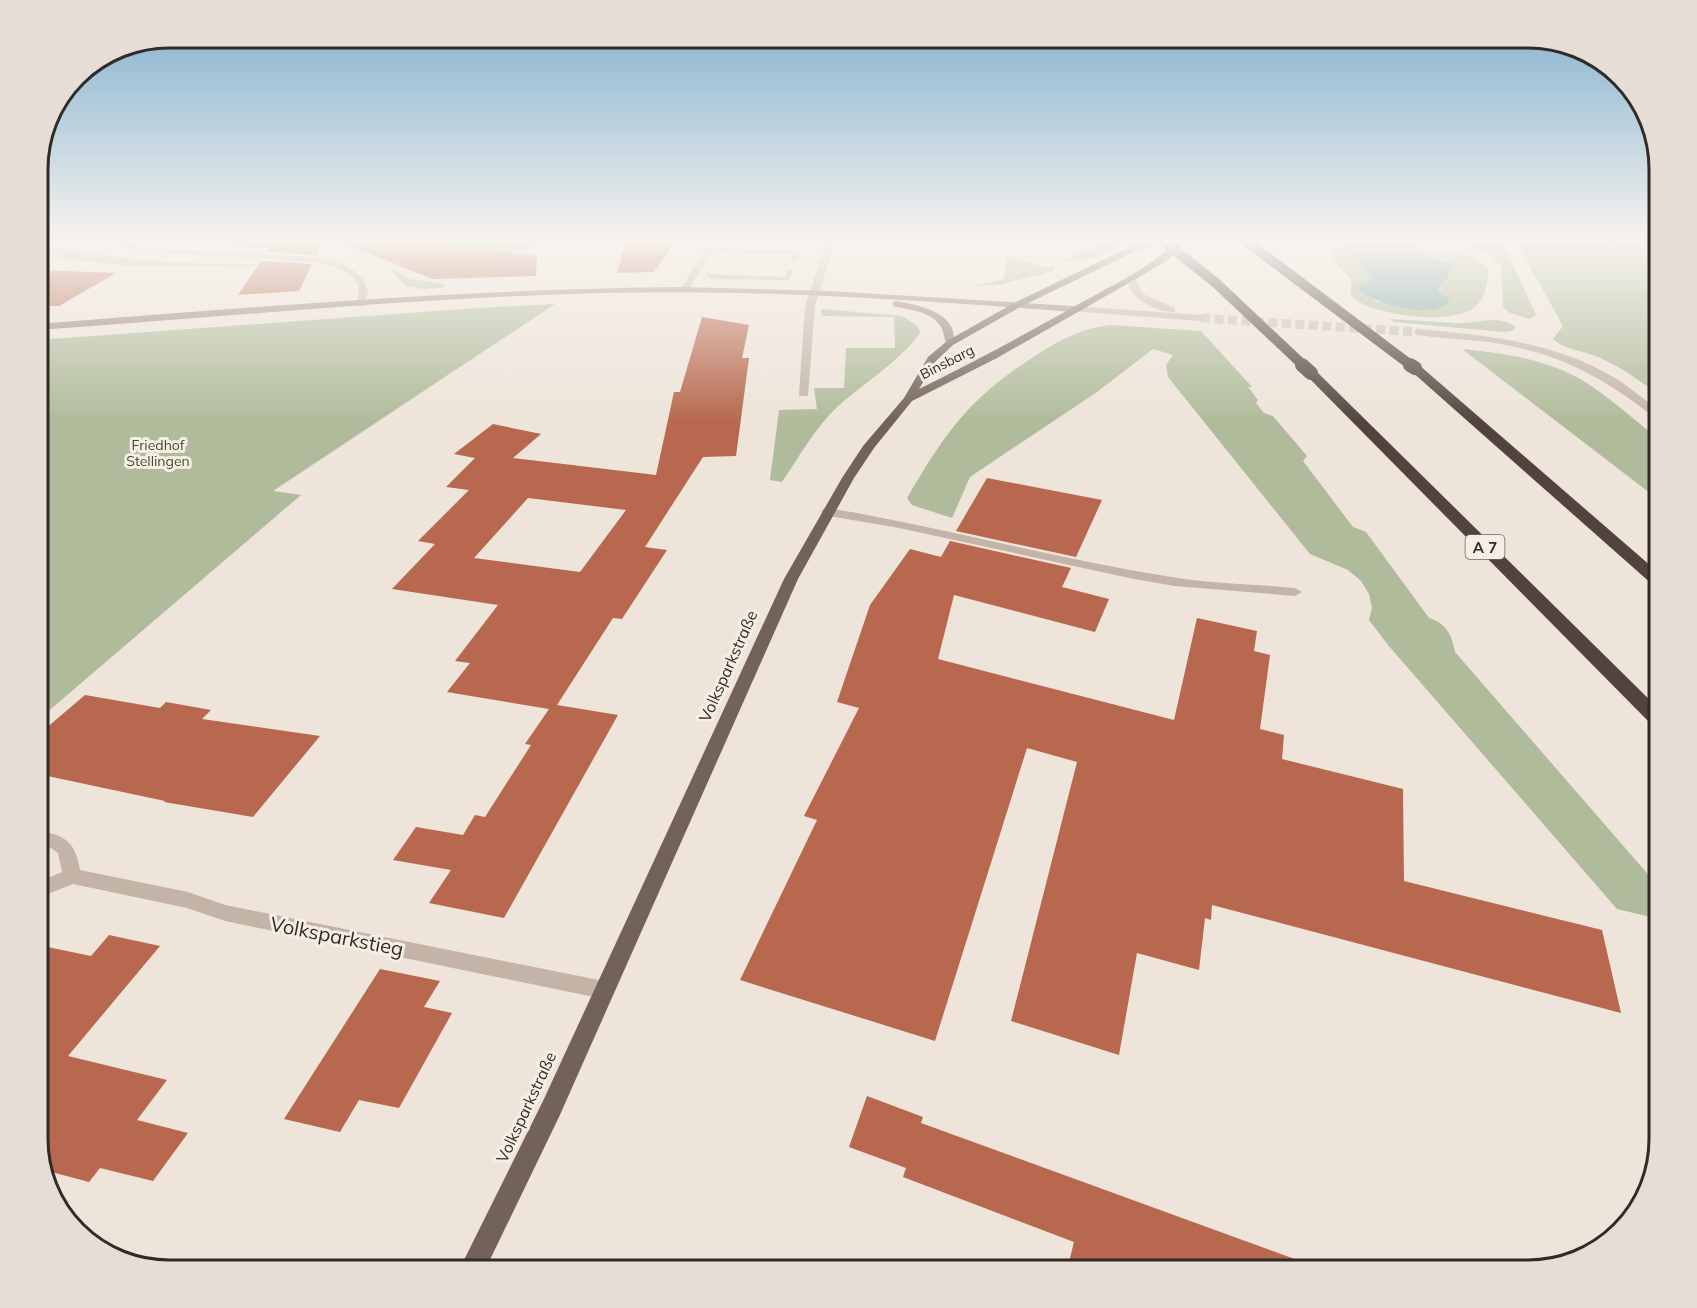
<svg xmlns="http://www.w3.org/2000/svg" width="1697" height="1308" font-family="Mulish,sans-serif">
  <rect width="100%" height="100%" fill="#eee4d9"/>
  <!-- green -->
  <g fill="#b0bb9b" fill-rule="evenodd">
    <path d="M151,239H247L248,242L296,246L295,249C246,248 198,246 151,239Z"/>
    <polygon points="1107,239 1113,239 1122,245 1095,258 1063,261"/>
    <path d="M1422,239H1501L1536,315L1530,319L1510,313L1503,307L1501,266C1485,244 1447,243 1422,239Z"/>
    <path d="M1612,239L1659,251V395C1640,381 1620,366 1598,357C1584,351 1563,349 1553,339L1563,326L1518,245L1525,240Z"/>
    <path d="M38,240C117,265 200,263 282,266L135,267L38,256Z"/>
    <polygon points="541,241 529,250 453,254 457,245"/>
    <path d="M1368,242L1418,245L1419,249L1450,255L1452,251L1476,258L1489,269C1487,282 1486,298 1475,307C1453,326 1370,316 1351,296V278C1343,270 1328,260 1336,248L1349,243ZM1369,252C1396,253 1431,249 1454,266L1449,278L1437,291L1446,296L1428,309L1375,301L1364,283L1373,279L1356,260Z"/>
    <polygon points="735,245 732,249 800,252 797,261 791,261 792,254 720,252 715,256 721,247"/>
    <polygon points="1007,255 1049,268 1054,265 1055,269 1039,276 1035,275 1000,285 973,286 1004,279"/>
    <polygon points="387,265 409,279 445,284 442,288 423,289 406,286"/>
    <polygon points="709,268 708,274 785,277 787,270 794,270 789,280 711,279 706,274"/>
    <polygon points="555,304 273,491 301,495 38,720 38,340 477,308"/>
    <path d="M821,309L902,316L916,325L921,332C899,362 864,383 837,407C815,428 799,457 782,482L770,480L779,410L817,409L814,388H844L846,348H895L894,317L822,316Z"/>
    <path d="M1390,319C1412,320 1434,322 1456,323C1475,324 1500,314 1516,327L1512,331L1504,332L1394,322Z"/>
    <path d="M1111,325L1201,331L1252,387H1248L1258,400L1256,403L1264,413L1273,416L1307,456L1303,461L1353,527L1366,532L1429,618C1446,623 1452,635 1455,652L1659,887V919L1617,909L1388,645L1369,620L1372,608L1369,594L1361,581L1348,570L1310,554L1168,377L1166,365L1173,355L1153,349L1097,392L970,477L952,518L912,505L907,498C946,432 969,398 1035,356C1060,340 1081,328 1111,325Z"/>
    <path d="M1462,349C1503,353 1546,359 1582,380C1610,397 1634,420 1659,439V500Z"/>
  </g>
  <!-- water -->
  <path fill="#7ca5a7" d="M1369,252L1419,254L1451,263L1454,266L1448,278L1437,291L1450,299C1439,322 1374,304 1359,290V285L1373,279L1355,257L1358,254Z"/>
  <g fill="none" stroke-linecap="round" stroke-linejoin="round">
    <!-- stream -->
    <polygon fill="#7ca5a7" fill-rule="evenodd" points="1594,239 1606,239 1659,254 1659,258"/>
  </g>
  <!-- building -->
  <g fill="#b7684e" fill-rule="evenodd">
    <polygon points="276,239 324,239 316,255 267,252"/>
    <polygon points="347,239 402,239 537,256 536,276 433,279 345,244"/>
    <polygon points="627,239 677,239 654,272 617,273"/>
    <polygon points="261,261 312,264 299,291 238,295"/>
    <polygon points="38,270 116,273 59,306 38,306"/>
    <path d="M702,317L749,325L742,358H749L736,456L703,457L645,547L667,550L622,619L613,618L557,705L618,715L504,918L429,903L451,870L393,860L416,827L463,835L475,815L485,817L531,745L525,744L549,709L447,692L470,663L455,661L498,605L392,589L435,544L418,541L469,490L446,487L475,458L454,454L493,424L541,434L513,458L656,475L674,392H680ZM528,498L626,510L580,572L474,558Z"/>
    <polygon points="987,478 1102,500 1076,557 956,531"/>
    <polygon points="950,541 1071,568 1062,587 1109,599 1095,632 954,595 938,659 1174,720 1197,618 1257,631 1254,651 1270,655 1260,729 1284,735 1282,759 1403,789 1404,881 1602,930 1621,1013 1212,905 1211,920 1205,918 1199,970 1137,953 1119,1055 1011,1021 1077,762 1027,748 935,1041 740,980 817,820 804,816 859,708 837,702 870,605 910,549 941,557"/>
    <polygon points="85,695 160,708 166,702 211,710 202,719 320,736 253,817 164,802 165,801 38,774 38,735"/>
    <polygon points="109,935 160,946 68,1056 167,1080 137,1120 188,1133 153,1181 100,1168 89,1182 44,1170 38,1147 38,945 91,956"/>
    <polygon points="380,969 440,981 424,1007 452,1013 399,1108 359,1100 340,1132 284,1119"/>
    <polygon points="867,1096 923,1117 921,1123 1314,1266 1313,1270 1067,1270 1074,1242 903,1177 906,1168 849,1147"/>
  </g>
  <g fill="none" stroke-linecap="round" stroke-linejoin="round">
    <!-- street-tunnel -->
    <polyline stroke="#c8bfb5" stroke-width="9" stroke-dasharray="9 4.5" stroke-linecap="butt" points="1201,318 1418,332"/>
    <!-- street -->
    <g fill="#c4b4a7" fill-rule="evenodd">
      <path d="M79,239H96L168,249L315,257C337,261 361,267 368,291L363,306H357C356,300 360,294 359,288C354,270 330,265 315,262L146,252Z"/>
      <polygon points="711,239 719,239 687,292 681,292 680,290"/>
      <polygon points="723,239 836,239 815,306 808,396 800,396 799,394 805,306 826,245 727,241"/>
      <path d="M1128,276H1134L1143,294L1175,308V312C1157,313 1124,297 1128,276Z"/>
      <polygon points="1073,306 1201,315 1206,318 1201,321 1070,311 1070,307"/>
      <path d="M1418,329C1485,335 1556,342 1615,378C1631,388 1645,400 1659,411V419L1655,418C1600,375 1558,353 1489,342C1464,339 1439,339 1415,334V330Z"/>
      <path d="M827,508C943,527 1056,559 1172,577C1212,584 1254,584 1295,588L1302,592L1295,596L1175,586L1134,579L899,528L823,515L821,512L823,509Z"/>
      <path d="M38,830C66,836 75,841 80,870L188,892L225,905L604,981L611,984L614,990L611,996L604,999L225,921L187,908L73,884L38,898V882L62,872L58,853L48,846L38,844Z"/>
    </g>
    <!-- secondary -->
    <g fill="#978479" fill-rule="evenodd">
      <path d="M683,287L829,291L1073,306L1078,309L1073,312C915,300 758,289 599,293C412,298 225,317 38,330V324C253,307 467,289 683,287Z"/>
      <path d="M896,301C918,305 961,313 953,345H947C944,339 944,332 941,327C932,311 909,310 893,306V302Z"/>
    </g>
    <!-- primary -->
    <path fill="#726259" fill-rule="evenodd" d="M1157,239H1171L1136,251L1020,307L953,345L936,361L919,389C976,361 1031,331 1086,300C1118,282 1153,267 1177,239H1186L1168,260L1134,280L997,358L912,401L874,448L854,478L798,579L559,1117L485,1270H459L543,1101L784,579L842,478L863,446L904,398L928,357L947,341L1014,303L1130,247Z"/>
    <!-- highway -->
    <g fill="#51443e" fill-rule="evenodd">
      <polygon points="1415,364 1419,365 1659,573 1659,586 1653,585 1411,371 1411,365"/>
      <polygon points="1311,369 1315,370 1659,709 1659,727 1652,725 1307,376 1305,373"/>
    </g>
    <!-- highway-bridge-far1 -->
    <g stroke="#51443e" stroke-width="10">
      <polyline points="1161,239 1216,283 1304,366"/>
      <polyline points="1243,239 1412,366"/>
    </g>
    <!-- highway-bridge -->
    <g stroke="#51443e" stroke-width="14">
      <polyline points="1302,365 1311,373"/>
      <polyline points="1410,365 1415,368"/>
    </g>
  </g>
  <!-- sky -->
  <linearGradient id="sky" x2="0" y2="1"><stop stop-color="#7daece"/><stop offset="0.57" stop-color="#f7f3ee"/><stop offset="1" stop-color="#f7f3ee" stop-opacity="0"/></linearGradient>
  <rect width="1697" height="422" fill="url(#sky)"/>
  <g text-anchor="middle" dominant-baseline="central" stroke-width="6" stroke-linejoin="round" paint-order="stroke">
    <!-- far-street labels -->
    <g font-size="14" fill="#312a26" stroke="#f6eee5">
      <text transform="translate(947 362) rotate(-27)">Binsbarg</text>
    </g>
    <!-- far-park labels -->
    <g font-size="14" fill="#414d2d" stroke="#f6eee5">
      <text x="158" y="445">Friedhof<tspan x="158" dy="16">Stellingen</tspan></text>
    </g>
    <!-- shield labels -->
    <rect fill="#f6eee5" stroke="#6c655f" stroke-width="1.5" x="1465.5" y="535" width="39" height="24" rx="4.5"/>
    <g font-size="15" font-weight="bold" fill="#312a26">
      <text x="1485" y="547">A 7</text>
    </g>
    <!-- street labels -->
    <g font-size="16" fill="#312a26" stroke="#f6eee5">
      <text transform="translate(728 666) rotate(-66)">Volksparkstraße</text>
      <text transform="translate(526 1107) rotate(-65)">Volksparkstraße</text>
    </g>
    <!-- near-street labels -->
    <g font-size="20" fill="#312a26" stroke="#f6eee5">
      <text transform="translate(337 936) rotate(11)">Volksparkstieg</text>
    </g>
  </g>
  <!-- crop -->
  <path d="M0 0H1697V1308H0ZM169 48H1528A121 121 0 0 1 1649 169V1139A121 121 0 0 1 1528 1260H169A121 121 0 0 1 48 1139V169A121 121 0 0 1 169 48Z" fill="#e6ded6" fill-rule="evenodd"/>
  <path fill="none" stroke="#312a26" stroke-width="3" d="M169 48H1528A121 121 0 0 1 1649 169V1139A121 121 0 0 1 1528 1260H169A121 121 0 0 1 48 1139V169A121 121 0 0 1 169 48Z"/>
</svg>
